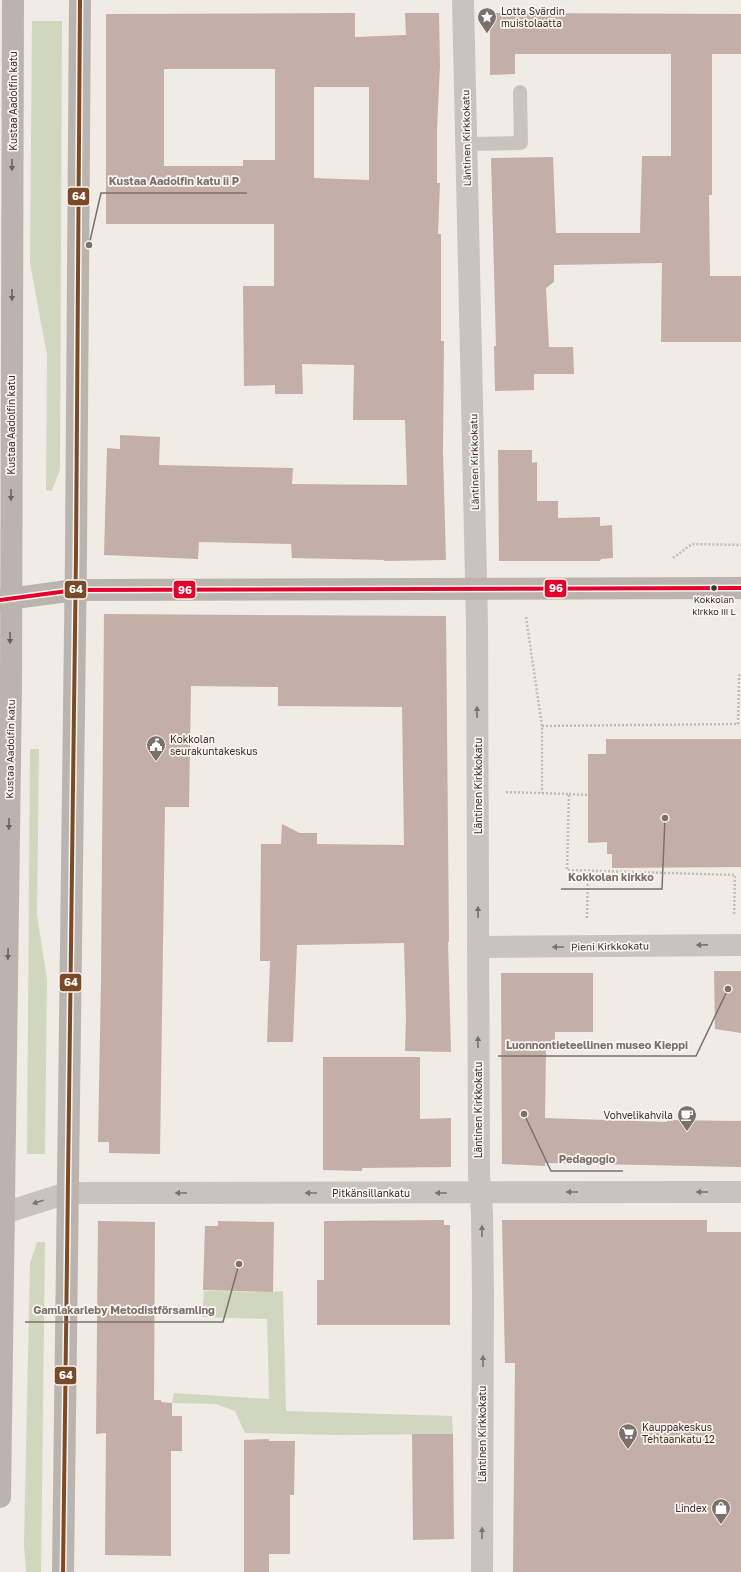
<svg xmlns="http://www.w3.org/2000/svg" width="741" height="1572" font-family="'Golos Text',sans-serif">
  <rect width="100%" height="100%" fill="#f0ebe5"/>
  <!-- green -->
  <g fill="#d1d6bf">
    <polygon points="32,21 62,21 60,469 52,491 46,490 47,355 30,263"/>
    <polygon points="30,749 39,749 37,915 47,980 45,1154 27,1154"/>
    <polygon points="37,1242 45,1242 41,1572 26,1572 24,1544 30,1263"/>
    <polygon points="204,1291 273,1292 283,1291 286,1411 452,1416 453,1434 339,1435 245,1433 235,1411 216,1404 172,1403 174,1393 269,1399 267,1319 202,1317"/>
  </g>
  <!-- building -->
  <g fill="#c3afa7" fill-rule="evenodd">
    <path d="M355,13V37L406,35L405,13H439L440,66L437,129V183H440L438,234H441V341H444L443,453L446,560L384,561V560L292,558L291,544L199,542L198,559L104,555L107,448L120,449V435L160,437L159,465L293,468L292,484L407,485L405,420H353L354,365L302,364L303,394H275V385L244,386L243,286H274V224H106V14ZM164,69H275V160H243V166H164ZM314,87H369V180L314,178Z"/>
    <polygon points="490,13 741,14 741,54 712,54 712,195 709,195 710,276 741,276 741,342 661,342 662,263 554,265 554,282 546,288 549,347 573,347 574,374 534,374 534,390 495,391 494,346 496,346 491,158 553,157 556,233 640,233 642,156 671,156 671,54 515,54 515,74 490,75"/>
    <polygon points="498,450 532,450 532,463 537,462 537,501 558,501 558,518 600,517 600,526 612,525 613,558 601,559 600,561 499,561"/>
    <polygon points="104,614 446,616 449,942 448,942 451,1052 405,1051 406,1019 404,943 297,945 293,1042 267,1042 270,961 260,961 261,844 281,844 282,824 300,833 317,833 317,844 404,845 402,707 278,706 278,687 191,686 189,807 165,807 160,1154 109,1153 109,1142 98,1142 101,979"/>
    <polygon points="606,739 741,739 741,867 612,868 612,854 607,854 607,842 588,843 588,754 606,754"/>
    <polygon points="714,971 741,971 741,1033 715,1029"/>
    <polygon points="501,973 593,973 593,1032 555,1032 555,1050 546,1051 545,1118 667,1122 667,1120 741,1121 741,1167 545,1163 545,1166 502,1164"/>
    <polygon points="323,1057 420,1057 420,1119 451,1118 451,1167 362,1168 362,1171 323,1170"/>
    <polygon points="444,1220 444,1225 450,1225 450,1325 317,1325 317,1280 324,1280 324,1221"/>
    <polygon points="502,1220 707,1220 707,1232 741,1232 741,1572 513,1572 515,1363 505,1363"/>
    <polygon points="98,1221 155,1222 154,1400 161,1400 161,1402 172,1403 172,1416 182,1416 182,1451 171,1451 171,1556 105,1555 106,1433 96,1434"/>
    <polygon points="218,1221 274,1222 273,1292 203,1290 205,1226 218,1226"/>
    <polygon points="412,1434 453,1434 454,1539 413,1540"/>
    <polygon points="269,1439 269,1441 295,1441 294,1495 290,1495 290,1554 269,1554 269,1572 244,1572 244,1440"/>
  </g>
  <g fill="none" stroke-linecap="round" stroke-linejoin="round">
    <!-- path -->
    <g stroke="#c2bbb6" stroke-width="2.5" stroke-dasharray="2 2" stroke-linecap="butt">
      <polyline points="673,558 692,544 741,545"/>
      <polyline points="526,617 542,726 542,793"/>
      <polyline points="542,726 738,724 739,676 741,674"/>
      <polyline points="506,792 569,794 567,870 735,875 734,916"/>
      <polyline points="569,794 588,795"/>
      <polyline points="587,918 588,871"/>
    </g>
    <!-- lane -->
    <polyline stroke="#c9c3be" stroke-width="14" points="466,144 521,143 520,92"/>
    <!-- street -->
    <g stroke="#c9c3be" stroke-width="22">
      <polyline points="463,0 477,624 479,1175 482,1213 483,1292 482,1572"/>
      <polyline points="478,947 741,945"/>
      <polyline points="4,1213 67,1193 741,1192"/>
    </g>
    <!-- secondary -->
    <g stroke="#bab3ae" stroke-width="22">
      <polyline points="0,600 75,590 741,588"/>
      <polyline points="0,1497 11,685 13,0"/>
      <polyline points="63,1572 76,553 80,0"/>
    </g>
    <!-- bus-1 casing -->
    <g stroke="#fbf5ee" stroke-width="7">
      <polyline id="bus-1" points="0,600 75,590 741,588"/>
    </g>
    <!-- bus-2 casing -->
    <g stroke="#fbf5ee" stroke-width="7">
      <polyline id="bus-2" points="63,1572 76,553 80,0"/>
    </g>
    <!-- bus-1 -->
    <use href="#bus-1" stroke="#e4002b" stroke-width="4"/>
    <!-- bus-2 -->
    <use href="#bus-2" stroke="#7a4b2a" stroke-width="4"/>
  </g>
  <!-- one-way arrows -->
  <defs><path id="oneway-solid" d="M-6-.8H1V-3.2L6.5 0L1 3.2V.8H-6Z"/></defs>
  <g fill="#6e645f">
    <use href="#oneway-solid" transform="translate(12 165) rotate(90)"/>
    <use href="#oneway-solid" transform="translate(12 295) rotate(90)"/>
    <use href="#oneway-solid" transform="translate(11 495) rotate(90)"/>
    <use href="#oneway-solid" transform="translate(10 638) rotate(90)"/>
    <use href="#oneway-solid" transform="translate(9 824) rotate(91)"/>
    <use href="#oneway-solid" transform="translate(8 954) rotate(91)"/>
  </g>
  <g fill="#7b726d">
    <use href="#oneway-solid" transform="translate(477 712) rotate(-90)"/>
    <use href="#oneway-solid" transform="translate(478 912) rotate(-90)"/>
    <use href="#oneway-solid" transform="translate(702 945) rotate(179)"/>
    <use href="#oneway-solid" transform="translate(558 947) rotate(180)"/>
    <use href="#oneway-solid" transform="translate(478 1042) rotate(-90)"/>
    <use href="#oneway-solid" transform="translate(572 1192) rotate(180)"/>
    <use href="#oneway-solid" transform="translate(702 1192) rotate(180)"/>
    <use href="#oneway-solid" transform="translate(181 1193) rotate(-180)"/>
    <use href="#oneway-solid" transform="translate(311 1193) rotate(-180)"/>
    <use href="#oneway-solid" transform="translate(441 1193) rotate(-180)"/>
    <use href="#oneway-solid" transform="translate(38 1202) rotate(162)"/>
    <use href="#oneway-solid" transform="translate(482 1231) rotate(-90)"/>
    <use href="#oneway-solid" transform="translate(483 1361) rotate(-90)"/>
    <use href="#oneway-solid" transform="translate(482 1533) rotate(-90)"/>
  </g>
  <!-- icons -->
  <defs>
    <g id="sight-pin" transform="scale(1)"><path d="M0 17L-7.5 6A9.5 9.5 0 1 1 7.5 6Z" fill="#7a716c" stroke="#fbf5ee"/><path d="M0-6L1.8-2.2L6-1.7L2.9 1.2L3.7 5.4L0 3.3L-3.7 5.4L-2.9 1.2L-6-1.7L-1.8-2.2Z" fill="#fff"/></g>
    <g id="civic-pin" transform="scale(1)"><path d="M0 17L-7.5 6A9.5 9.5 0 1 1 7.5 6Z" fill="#7a716c" stroke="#fbf5ee"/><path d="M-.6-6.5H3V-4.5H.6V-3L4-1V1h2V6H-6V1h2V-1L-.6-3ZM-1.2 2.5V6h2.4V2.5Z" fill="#fff"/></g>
    <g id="cafe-pin" transform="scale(1)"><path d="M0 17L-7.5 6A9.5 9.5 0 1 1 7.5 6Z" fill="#7a716c" stroke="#fbf5ee"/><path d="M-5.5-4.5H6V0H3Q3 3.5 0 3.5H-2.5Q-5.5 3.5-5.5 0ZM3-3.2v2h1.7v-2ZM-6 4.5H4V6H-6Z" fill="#fff"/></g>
    <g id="supermarket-pin" transform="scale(1)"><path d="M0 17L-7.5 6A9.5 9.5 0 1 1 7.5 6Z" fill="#7a716c" stroke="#fbf5ee"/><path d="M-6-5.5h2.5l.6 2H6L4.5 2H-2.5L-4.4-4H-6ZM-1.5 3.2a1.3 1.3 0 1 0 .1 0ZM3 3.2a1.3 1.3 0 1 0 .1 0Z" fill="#fff"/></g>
    <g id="shop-pin" transform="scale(1)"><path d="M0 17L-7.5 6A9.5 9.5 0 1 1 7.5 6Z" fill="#7a716c" stroke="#fbf5ee"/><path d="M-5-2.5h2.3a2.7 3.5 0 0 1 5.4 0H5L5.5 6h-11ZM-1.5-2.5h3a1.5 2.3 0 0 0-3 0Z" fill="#fff"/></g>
  </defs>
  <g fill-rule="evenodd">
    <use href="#sight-pin" x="487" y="17"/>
    <use href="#civic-pin" x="156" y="745"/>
    <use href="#cafe-pin" x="687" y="1115"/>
    <use href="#supermarket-pin" x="628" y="1433"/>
    <use href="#shop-pin" x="721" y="1508"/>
  </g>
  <!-- markers -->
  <circle fill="#3b302b" stroke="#fbf5ee" stroke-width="1.5" cx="714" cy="588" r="3.5"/>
  <g text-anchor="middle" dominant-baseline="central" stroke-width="3.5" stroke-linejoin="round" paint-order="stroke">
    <!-- bus labels -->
    <g font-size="9" fill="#3b302b" stroke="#fbf5ee">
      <text x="714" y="599">Kokkolan<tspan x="714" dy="12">kirkko iii L</tspan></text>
    </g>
    <!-- poi labels -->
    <g font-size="10" fill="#3b302b" stroke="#fbf5ee" text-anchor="start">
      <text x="501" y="11">Lotta Svärdin<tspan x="501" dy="12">muistolaatta</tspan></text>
      <text x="170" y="739">Kokkolan<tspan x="170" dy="12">seurakuntakeskus</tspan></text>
      <text x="673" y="1115" text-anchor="end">Vohvelikahvila</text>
      <text x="642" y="1427">Kauppakeskus<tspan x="642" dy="12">Tehtaankatu 12</tspan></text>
      <text x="707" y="1508" text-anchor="end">Lindex</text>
    </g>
    <!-- street labels -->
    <g font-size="10" fill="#3b302b" stroke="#fbf5ee">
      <text transform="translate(13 101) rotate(-90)">Kustaa Aadolfin katu</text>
      <text transform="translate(466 138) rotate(-91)">Läntinen Kirkkokatu</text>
      <text transform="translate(11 425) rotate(-90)">Kustaa Aadolfin katu</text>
      <text transform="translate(474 462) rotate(-91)">Läntinen Kirkkokatu</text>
      <text transform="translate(10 749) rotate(-89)">Kustaa Aadolfin katu</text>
      <text transform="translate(478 786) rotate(-90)">Läntinen Kirkkokatu</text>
      <text transform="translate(610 946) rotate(-1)">Pieni Kirkkokatu</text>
      <text transform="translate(478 1110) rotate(-90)">Läntinen Kirkkokatu</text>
      <text x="371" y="1193">Pitkänsillankatu</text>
      <text transform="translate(482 1434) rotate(-90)">Läntinen Kirkkokatu</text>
    </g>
  </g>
  <!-- callouts -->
  <path fill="none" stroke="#7a716c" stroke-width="1.5" d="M89 245L101 193H247M665 818L662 889H561M728 989L696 1056H498M524 1114L551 1171H623M239 1264L223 1322H25"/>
  <g fill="#7a716c" stroke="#fbf5ee" stroke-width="1.5">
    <circle cx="89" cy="245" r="4"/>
    <circle cx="665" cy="818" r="4"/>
    <circle cx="728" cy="989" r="4"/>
    <circle cx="524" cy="1114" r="4"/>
    <circle cx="239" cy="1264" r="4"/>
  </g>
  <g font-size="11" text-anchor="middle" font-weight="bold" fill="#7a716c" stroke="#fbf5ee" stroke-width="3.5" stroke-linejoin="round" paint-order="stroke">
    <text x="174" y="185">Kustaa Aadolfin katu ii P</text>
    <text x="611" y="881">Kokkolan kirkko</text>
    <text x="597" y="1049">Luonnontieteellinen museo Kieppi</text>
    <text x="587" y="1163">Pedagogio</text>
    <text x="124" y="1314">Gamlakarleby Metodistförsamling</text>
  </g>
  <g stroke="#fbf5ee" stroke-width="1.5">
    <rect x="67" y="187" width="23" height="19" rx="4" fill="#7a4b2a"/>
    <rect x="544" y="579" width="23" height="19" rx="4" fill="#e4002b"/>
    <rect x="64" y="580" width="23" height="19" rx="4" fill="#7a4b2a"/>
    <rect x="173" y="580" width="23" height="19" rx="4" fill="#e4002b"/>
    <rect x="59" y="973" width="23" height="19" rx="4" fill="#7a4b2a"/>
    <rect x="54" y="1366" width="23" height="19" rx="4" fill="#7a4b2a"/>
  </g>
  <g font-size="11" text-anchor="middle" font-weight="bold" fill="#fff">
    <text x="79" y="200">64</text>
    <text x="556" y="592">96</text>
    <text x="76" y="593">64</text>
    <text x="185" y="594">96</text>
    <text x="71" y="986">64</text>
    <text x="66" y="1379">64</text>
  </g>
</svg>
